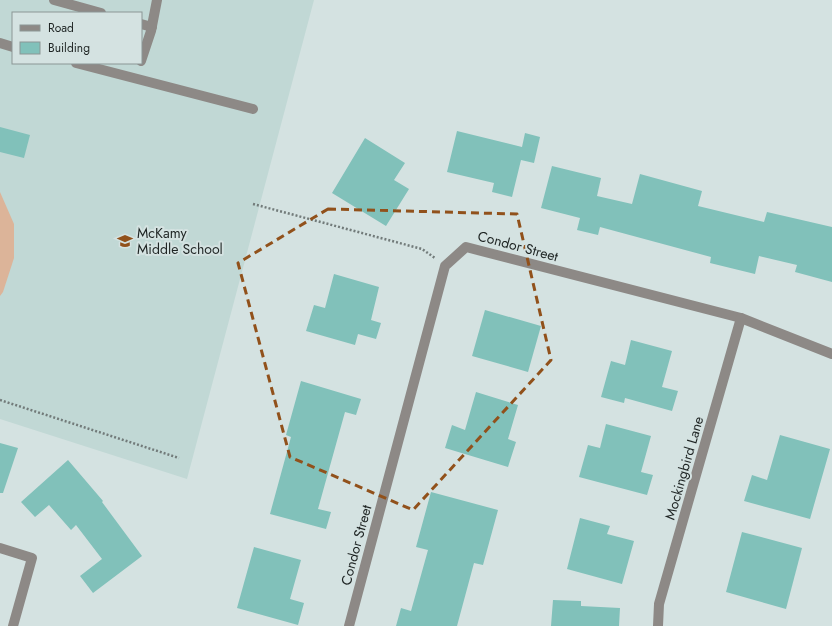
<svg xmlns="http://www.w3.org/2000/svg" width="832" height="626" font-family="Jost,sans-serif">
  <rect width="100%" height="100%" fill="#d4e2e1"/>
  <!-- built -->
  <path fill="#c1d8d5" fill-rule="evenodd" d="M0,0H314L187,479L0,419ZM13,13H141V63H13Z"/>
  <!-- green -->
  <polygon fill="#dcb499" points="0,192 14,224 14,258 3,292 0,296"/>
  <!-- building -->
  <g fill="#81c1ba">
    <polygon points="0,127 30,135 24,158 0,152"/>
    <polygon points="457,131 522,147 525,133 540,137 534,163 521,160 512,197 492,192 494,183 447,172"/>
    <polygon points="365,138 405,163 394,180 409,189 386,226 332,193"/>
    <polygon points="552,166 601,178 597,196 632,204 640,174 702,191 698,206 764,222 767,212 832,227 832,282 795,272 797,265 759,256 755,274 710,263 711,257 600,227 598,235 577,230 580,218 541,208"/>
    <polygon points="334,274 379,287 371,320 381,323 376,339 358,334 355,345 306,331 314,305 325,308"/>
    <polygon points="485,310 541,326 528,372 472,356"/>
    <polygon points="631,340 672,351 662,387 678,391 672,411 625,398 624,403 601,397 611,361 625,365"/>
    <polygon points="301,381 361,399 356,415 345,412 318,509 331,512 326,529 270,514 291,437 286,435"/>
    <polygon points="476,392 518,405 508,439 516,442 508,467 445,448 452,425 465,430"/>
    <polygon points="606,424 651,436 641,472 653,475 647,495 579,477 588,445 600,448"/>
    <polygon points="780,435 830,449 810,519 744,501 752,475 767,480"/>
    <polygon points="0,443 18,448 3,493 0,493"/>
    <polygon points="68,460 103,501 102,502 142,556 93,593 80,576 102,559 76,525 71,530 49,505 35,517 21,502"/>
    <polygon points="431,492 498,510 483,565 474,563 457,626 396,626 401,608 411,611 428,550 416,547"/>
    <polygon points="580,518 610,526 607,534 634,541 622,584 567,569"/>
    <polygon points="742,532 802,548 786,609 726,592"/>
    <polygon points="254,547 301,560 290,599 304,603 298,625 237,608"/>
    <polygon points="553,600 581,601 581,606 620,608 619,626 551,626"/>
  </g>
  <g fill="none" stroke-linecap="round" stroke-linejoin="round">
    <!-- path -->
    <g stroke="#727b7a" stroke-width="2.5" stroke-dasharray="2 2" stroke-linecap="butt">
      <polyline points="253,204 422,249 435,258"/>
      <polyline points="0,400 179,458"/>
    </g>
    <!-- service -->
    <g stroke="#8d8986" stroke-width="10">
      <polyline points="54,0 101,13"/>
      <polyline points="141,24 152,27"/>
      <polyline points="0,43 13,47"/>
      <polyline points="141,61 151,31 157,0"/>
      <polyline points="76,63 253,109"/>
    </g>
    <!-- minor -->
    <g stroke="#8d8986" stroke-width="10">
      <polyline points="0,548 32,558 13,626"/>
      <polyline points="349,626 445,266 466,247 741,318 832,354"/>
      <polyline points="658,626 659,604 741,318"/>
    </g>
  </g>
  <!-- marked area -->
  <path fill="none" stroke="#91511b" stroke-width="3" stroke-dasharray="8 5" stroke-linejoin="round" d="M328,209L517,214L551,360L413,510L290,457L238,263Z"/>
  <!-- icons -->
  <defs>
    <g id="school-bare" transform="scale(1.2)"><path d="M0-5L7-2L0 1L-7-2ZM-4 1L0 2.5L4 1V4Q0 6-4 4Z" fill="#91511b" stroke="#d4e2e1" stroke-width="2.5" paint-order="stroke"/></g>
  </defs>
  <g fill-rule="evenodd">
    <use href="#school-bare" x="125" y="241"/>
  </g>
  <g text-anchor="middle" dominant-baseline="central" stroke-width="4" stroke-linejoin="round" paint-order="stroke">
    <!-- poi labels -->
    <g font-size="14" fill="#1e2423" stroke="#d4e2e1" text-anchor="start">
      <text x="137" y="233">McKamy<tspan x="137" dy="16">Middle School</tspan></text>
    </g>
    <!-- street labels -->
    <g font-size="14" fill="#1e2423" stroke="#d4e2e1">
      <text transform="translate(518 246) rotate(15)">Condor Street</text>
      <text transform="translate(684 468) rotate(-74)">Mockingbird Lane</text>
      <text transform="translate(356 545) rotate(-75)">Condor Street</text>
    </g>
  </g>
  <!-- legend -->
  <rect x="12" y="12" width="130" height="52" fill="#d4e2e1" stroke="#8b9695"/>
  <rect x="20" y="25" width="20" height="6" fill="#8d8986" stroke="#8b9695"/>
  <text x="48" y="32" font-size="12" fill="#1e2423">Road</text>
  <rect x="20" y="42" width="20" height="12" fill="#81c1ba" stroke="#8b9695"/>
  <text x="48" y="52" font-size="12" fill="#1e2423">Building</text>
</svg>
